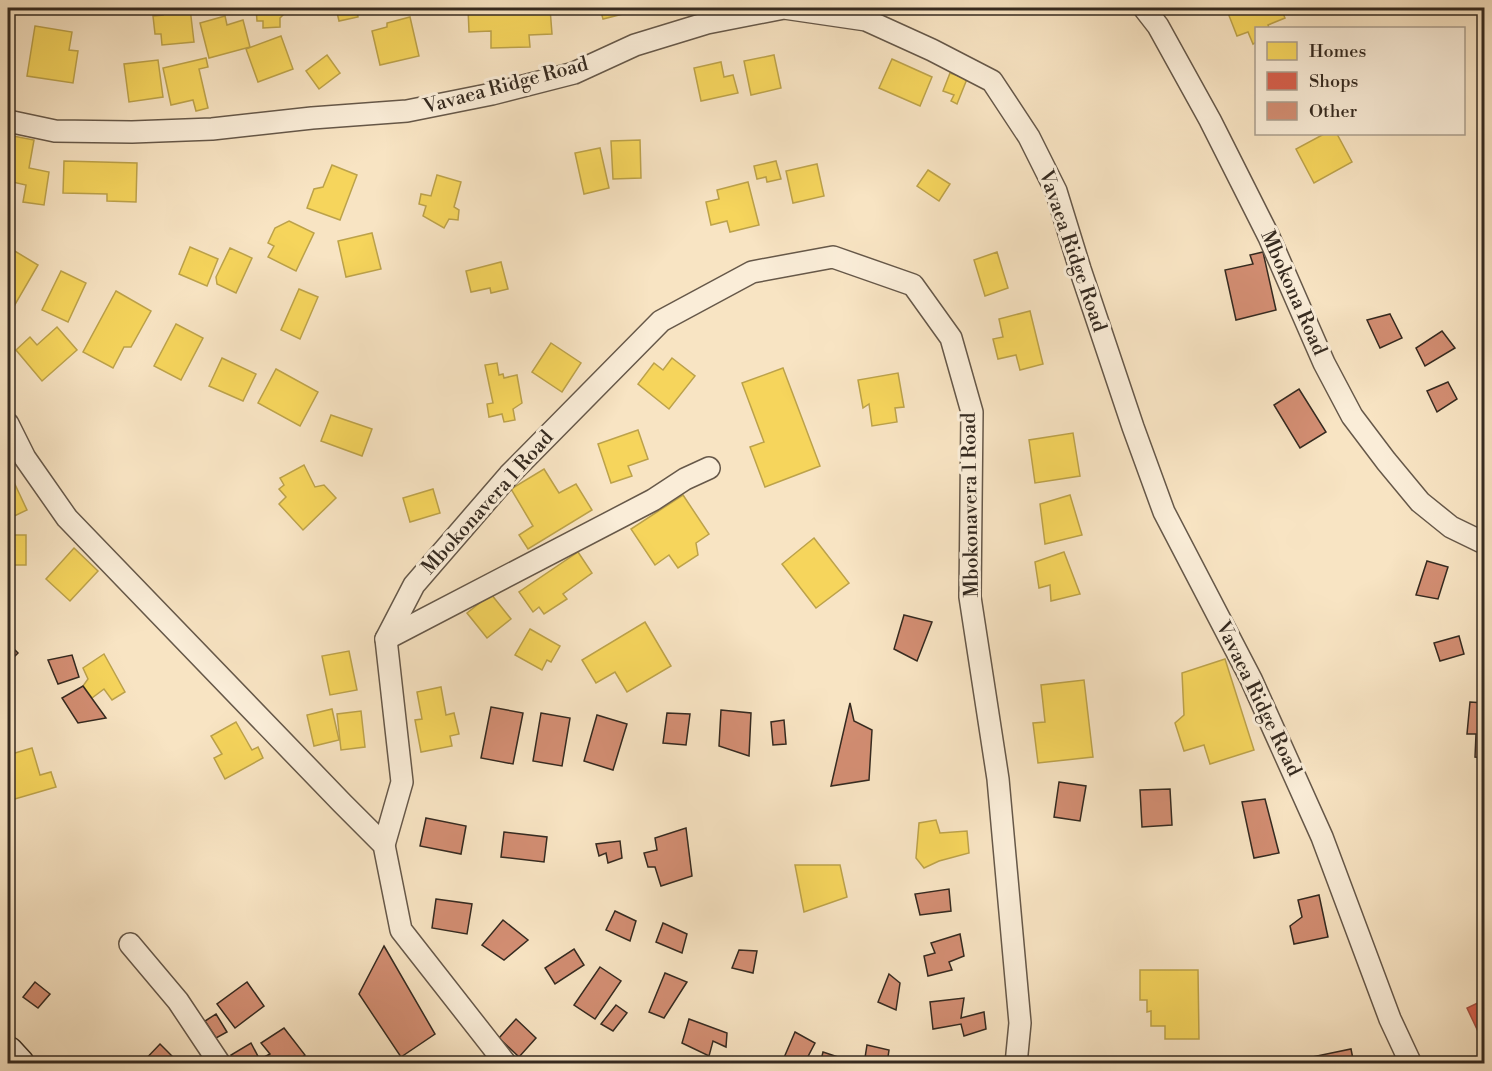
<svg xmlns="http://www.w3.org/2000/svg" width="1492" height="1071" font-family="'Libre Bodoni',serif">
  <rect width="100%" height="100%" fill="#f8e4c3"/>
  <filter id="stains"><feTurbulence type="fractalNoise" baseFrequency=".00333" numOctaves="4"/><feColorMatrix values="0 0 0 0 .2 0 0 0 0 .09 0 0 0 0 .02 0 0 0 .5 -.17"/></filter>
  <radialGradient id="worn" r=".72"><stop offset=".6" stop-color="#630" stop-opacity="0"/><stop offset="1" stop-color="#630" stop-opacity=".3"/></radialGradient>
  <!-- homes -->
  <g fill="#f6d55c" stroke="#bca24a" stroke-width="1.5">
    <polygon points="190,8 194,42 162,45 161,34 155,34 153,16 163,15 162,11"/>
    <polygon points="256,8 284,8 284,14 280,18 280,27 263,28 263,21 257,21"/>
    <polygon points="336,8 357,8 358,17 339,21"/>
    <polygon points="468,8 550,8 552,34 529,35 530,47 491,48 491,31 469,32"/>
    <polygon points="600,8 643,8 643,9 603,19"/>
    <polygon points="1235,8 1281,8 1285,18 1268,25 1269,28 1256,28 1256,42 1253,44 1248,32 1237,36 1228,13 1236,10"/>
    <polygon points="225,16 227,25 243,20 250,47 209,58 200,23"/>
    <polygon points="410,17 419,56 380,65 372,31 387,27 387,23"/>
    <polygon points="35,26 72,32 69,50 78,51 73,83 27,76"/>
    <polygon points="281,36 293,69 258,82 246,49"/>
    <polygon points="327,55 340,73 319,89 306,71"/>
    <polygon points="774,55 781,88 751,95 744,61"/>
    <polygon points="206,58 208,67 199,69 208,108 196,111 193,100 171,105 163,68"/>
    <polygon points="892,59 932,77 920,106 879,88"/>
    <polygon points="158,60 163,97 129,102 124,64"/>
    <polygon points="721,62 724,77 733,75 738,93 701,101 694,68"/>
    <polygon points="950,73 967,79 957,104 951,101 954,95 943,91"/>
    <polygon points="1324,134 1337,134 1352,162 1314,183 1296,149"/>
    <polygon points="8,135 34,140 29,168 49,172 44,205 23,202 26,185 8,181"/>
    <polygon points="640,140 641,178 613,179 611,141"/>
    <polygon points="600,148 609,188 584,194 575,153"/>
    <polygon points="64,161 137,163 136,202 107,201 107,194 63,193"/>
    <polygon points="776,161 781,179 767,182 766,177 757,179 754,166"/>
    <polygon points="817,164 824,196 793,203 786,171"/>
    <polygon points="332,165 357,175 340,220 307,208 314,189 323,187"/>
    <polygon points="928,170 950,184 939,201 917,186"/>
    <polygon points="437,175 461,182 454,207 459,210 458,220 449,219 444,228 423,216 426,206 419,204 421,194 431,196"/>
    <polygon points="748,182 759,225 730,232 727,221 711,225 706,202 719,199 717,190"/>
    <polygon points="289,221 314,233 296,271 268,257 274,246 268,243 275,228"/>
    <polygon points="372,233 381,269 346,277 338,241"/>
    <polygon points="190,247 218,259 207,286 179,274"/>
    <polygon points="230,248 252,258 236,293 217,284 216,277"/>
    <polygon points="13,250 38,265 13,308 8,305 8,259"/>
    <polygon points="997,252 1008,288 985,296 974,260"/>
    <polygon points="501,262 508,289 491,293 490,288 471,292 466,271"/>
    <polygon points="61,271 86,283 68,322 42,310"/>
    <polygon points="299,289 318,297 300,339 281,330"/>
    <polygon points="116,291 151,311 131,347 124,347 113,368 83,352"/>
    <polygon points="1030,311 1043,364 1020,370 1016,355 998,359 993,339 1003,337 999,319"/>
    <polygon points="176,324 203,338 181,380 154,366"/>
    <polygon points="57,327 77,350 42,381 16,350 30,337 37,345"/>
    <polygon points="551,343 581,363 562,392 532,372"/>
    <polygon points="222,358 256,374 243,401 209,386"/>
    <polygon points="672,358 695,376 669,409 638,384 654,363 663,370"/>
    <polygon points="497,363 499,375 503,374 504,378 517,375 522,403 513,409 515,420 504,422 502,414 489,417 487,404 493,403 485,365"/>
    <polygon points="783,368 820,466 765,487 750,447 764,442 742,383"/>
    <polygon points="276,369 318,392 300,426 258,403"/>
    <polygon points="898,373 904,407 895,408 897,422 872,426 869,404 863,408 858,380"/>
    <polygon points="331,415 372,429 362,456 321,441"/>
    <polygon points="638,430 648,459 628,466 632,476 611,483 598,444"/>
    <polygon points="1073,433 1080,476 1035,483 1029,440"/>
    <polygon points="304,465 315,487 324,485 336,498 303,530 279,504 286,497 279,489 284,485 280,478"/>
    <polygon points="544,469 559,493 576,484 592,510 528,549 519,535 533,526 511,489"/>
    <polygon points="12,478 27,510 8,519 8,480"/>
    <polygon points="433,489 440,513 410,522 403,498"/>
    <polygon points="683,495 709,534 696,543 698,555 678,568 669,555 655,565 631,529"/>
    <polygon points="1070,495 1082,535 1045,544 1040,504"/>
    <rect x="8" y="535" width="18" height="30"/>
    <polygon points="814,538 849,583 816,608 782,564"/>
    <polygon points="74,548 98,571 70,601 46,579"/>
    <polygon points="578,552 592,573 563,594 567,599 544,614 539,607 533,612 519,592"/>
    <polygon points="1064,552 1080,594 1051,601 1050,585 1039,588 1035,562"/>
    <polygon points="491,594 511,619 487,638 467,613"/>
    <polygon points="645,622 671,666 627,692 615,672 596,683 582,660"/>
    <polygon points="530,629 560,646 551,662 547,660 542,670 515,655"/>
    <polygon points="349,651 357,690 330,695 322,656"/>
    <polygon points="104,654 125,692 112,700 104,689 92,698 83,686 88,679 83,668"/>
    <polygon points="1225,659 1254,750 1210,764 1204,745 1184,751 1175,723 1184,715 1182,673"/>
    <polygon points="1084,680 1093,757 1038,763 1033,723 1045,722 1041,685"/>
    <polygon points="441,687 446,715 454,713 459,734 450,736 452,746 421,752 415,720 422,719 417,692"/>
    <polygon points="332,709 339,740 314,746 307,715"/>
    <polygon points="361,711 365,747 341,750 337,714"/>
    <polygon points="236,722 252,750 258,747 263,758 225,779 214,758 222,754 211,736"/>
    <polygon points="32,748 40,775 51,772 56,787 8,801 8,755"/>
    <polygon points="936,820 940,833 967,831 969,853 939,861 924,868 916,858 919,823"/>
    <polygon points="795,865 840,865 847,897 804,912"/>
    <polygon points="1140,970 1198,970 1199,1039 1165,1039 1165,1026 1151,1026 1151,1011 1147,1012 1147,1000 1140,1000"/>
  </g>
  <!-- shops -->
  <polygon fill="#d6604d" stroke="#a65040" stroke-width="1.5" points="1484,1000 1484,1041 1483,1042 1467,1008"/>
  <!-- building -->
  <g fill="#d38e73" stroke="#352a20" stroke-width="1.5">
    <polygon points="1263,252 1276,310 1236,320 1225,270 1253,264 1250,255"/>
    <polygon points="1390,314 1402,338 1380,348 1367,320"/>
    <polygon points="1442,331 1455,348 1425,366 1416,348"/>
    <polygon points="1448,382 1457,399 1437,412 1427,391"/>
    <polygon points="1299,389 1326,432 1300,448 1274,405"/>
    <polygon points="1427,561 1448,567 1438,599 1416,595"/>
    <polygon points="904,615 932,622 917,661 894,649"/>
    <polygon points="1459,636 1464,654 1440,661 1434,643"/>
    <polygon points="8,643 18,653 8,663"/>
    <polygon points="72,655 79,677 58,684 48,660"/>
    <polygon points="83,686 106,718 78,723 62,698"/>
    <polygon points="1470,702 1484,703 1484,758 1475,757 1476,734 1467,734"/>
    <polygon points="850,703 854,721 872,730 869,780 831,786"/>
    <polygon points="491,707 523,713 513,764 481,758"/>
    <polygon points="721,710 751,713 749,756 719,746"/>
    <polygon points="541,713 570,718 562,766 533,761"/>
    <polygon points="667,713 690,714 686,745 663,743"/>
    <polygon points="597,715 627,724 613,770 584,761"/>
    <polygon points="784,720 786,744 773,745 771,722"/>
    <polygon points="1059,782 1086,786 1080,821 1054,817"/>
    <polygon points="1170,789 1172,825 1142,827 1140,790"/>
    <polygon points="1265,799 1279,853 1254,858 1242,802"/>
    <polygon points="426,818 466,826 461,854 420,846"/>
    <polygon points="686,828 692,876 661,886 655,867 648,867 644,853 657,850 655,838"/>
    <polygon points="504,832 547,837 544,862 501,857"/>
    <polygon points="620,841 622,858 608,863 606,853 599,856 596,844"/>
    <polygon points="949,889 951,911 920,915 915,894"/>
    <polygon points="1319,895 1328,937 1294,944 1290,926 1302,917 1298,900"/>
    <polygon points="436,899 472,904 467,934 432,928"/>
    <polygon points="615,911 636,921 630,941 606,930"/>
    <polygon points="503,920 528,940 504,960 482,945"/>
    <polygon points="663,923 687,934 682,953 656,942"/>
    <polygon points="960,934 964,956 949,962 952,970 928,976 924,956 935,953 931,943"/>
    <polygon points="384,946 435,1034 401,1057 359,994"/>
    <polygon points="574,949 584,965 555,984 545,968"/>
    <polygon points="739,950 757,951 753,973 732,968"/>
    <polygon points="600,967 621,981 595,1019 574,1005"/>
    <polygon points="665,973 687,982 664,1018 649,1012"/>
    <polygon points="889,974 900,983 896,1010 878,1002"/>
    <polygon points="35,982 50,994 38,1008 23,997"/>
    <polygon points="247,982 264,1006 235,1028 217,1004"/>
    <polygon points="964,998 961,1018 984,1012 986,1029 964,1036 961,1024 933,1029 930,1002"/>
    <polygon points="616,1005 627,1013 613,1031 601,1024"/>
    <polygon points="216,1014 227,1032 216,1038 205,1021"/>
    <polygon points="516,1019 536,1038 519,1057 499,1038"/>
    <polygon points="689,1019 727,1033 726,1047 713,1041 709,1056 682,1043"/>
    <polygon points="284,1028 305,1055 293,1064 269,1064 264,1057 270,1054 261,1043"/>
    <polygon points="795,1032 815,1043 804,1064 789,1064 783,1060"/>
    <polygon points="251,1043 262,1064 236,1064 231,1055"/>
    <polygon points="160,1044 177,1061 175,1064 141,1064"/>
    <polygon points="867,1045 889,1050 887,1064 864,1064"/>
    <polygon points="1351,1049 1354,1064 1308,1064 1307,1058"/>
    <polygon points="823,1052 841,1058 839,1064 820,1064"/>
  </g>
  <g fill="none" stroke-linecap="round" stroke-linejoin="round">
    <!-- street casing -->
    <g stroke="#665849" stroke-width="24">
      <g id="street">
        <polyline points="1144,8 1158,26 1210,120 1269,237 1324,363 1352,416 1386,461 1420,502 1451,527 1484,543"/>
        <polyline points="8,121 55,131 132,132 212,129 312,118 407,111 492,94 574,73 635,45 707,23 784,8 866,20 932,50 992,81 1029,137 1056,191 1080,269 1133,427 1164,512 1251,679 1322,837 1390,1019 1411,1064"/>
        <polyline points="8,424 25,458 67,518 342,803 384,845 401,930 506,1064"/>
        <polyline points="386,639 653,500 685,479 709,468"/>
        <polyline points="384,845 402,782 386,639 414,585 509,475 661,321 752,272 833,257 913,285 951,338 972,412 970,597 998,779 1020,1023 1016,1064"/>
        <polyline points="130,944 178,1001 220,1064"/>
      </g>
    </g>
    <!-- secondary casing -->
    <g stroke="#352a20" stroke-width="33">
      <polyline id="secondary" points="8,1052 19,1064"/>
    </g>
    <!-- street -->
    <use href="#street" stroke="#faedd8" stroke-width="21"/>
    <!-- secondary -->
    <use href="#secondary" stroke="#faedd8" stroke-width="30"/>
  </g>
  <g text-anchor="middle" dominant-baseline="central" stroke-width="6" stroke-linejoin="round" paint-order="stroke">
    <!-- street labels -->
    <g font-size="20" fill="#352a20" stroke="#faedd8">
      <text transform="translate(506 86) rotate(-15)">Vavaea Ridge Road</text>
      <text transform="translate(1072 251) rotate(71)">Vavaea Ridge Road</text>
      <text transform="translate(1293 293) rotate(66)">Mbokona Road</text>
      <text transform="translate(488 503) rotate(-48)">Mbokonavera 1 Road</text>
      <text transform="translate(971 505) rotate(-91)">Mbokonavera 1 Road</text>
      <text transform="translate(1258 699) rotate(64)">Vavaea Ridge Road</text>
    </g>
  </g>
  <!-- margin -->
  <rect width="1492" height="1071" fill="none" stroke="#f8e4c3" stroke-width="30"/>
  <rect x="9" y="9" width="1474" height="1053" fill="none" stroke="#352a20" stroke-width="3"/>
  <rect x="15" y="15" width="1462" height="1041" fill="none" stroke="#352a20" stroke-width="1.5"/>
  <!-- legend -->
  <rect x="1255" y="27" width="210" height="108" fill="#faedd8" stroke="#ab9f8e" stroke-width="1.5"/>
  <rect x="1267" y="42" width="30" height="18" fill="#f6d55c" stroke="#ab9f8e" stroke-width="1.5"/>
  <text x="1309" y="57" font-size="18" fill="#352a20">Homes</text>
  <rect x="1267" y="72" width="30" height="18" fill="#d6604d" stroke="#ab9f8e" stroke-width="1.5"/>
  <text x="1309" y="87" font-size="18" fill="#352a20">Shops</text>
  <rect x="1267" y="102" width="30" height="18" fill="#d38e73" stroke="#ab9f8e" stroke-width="1.5"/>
  <text x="1309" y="117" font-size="18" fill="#352a20">Other</text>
  <rect width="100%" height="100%" filter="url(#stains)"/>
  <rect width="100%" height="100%" fill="url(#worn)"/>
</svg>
